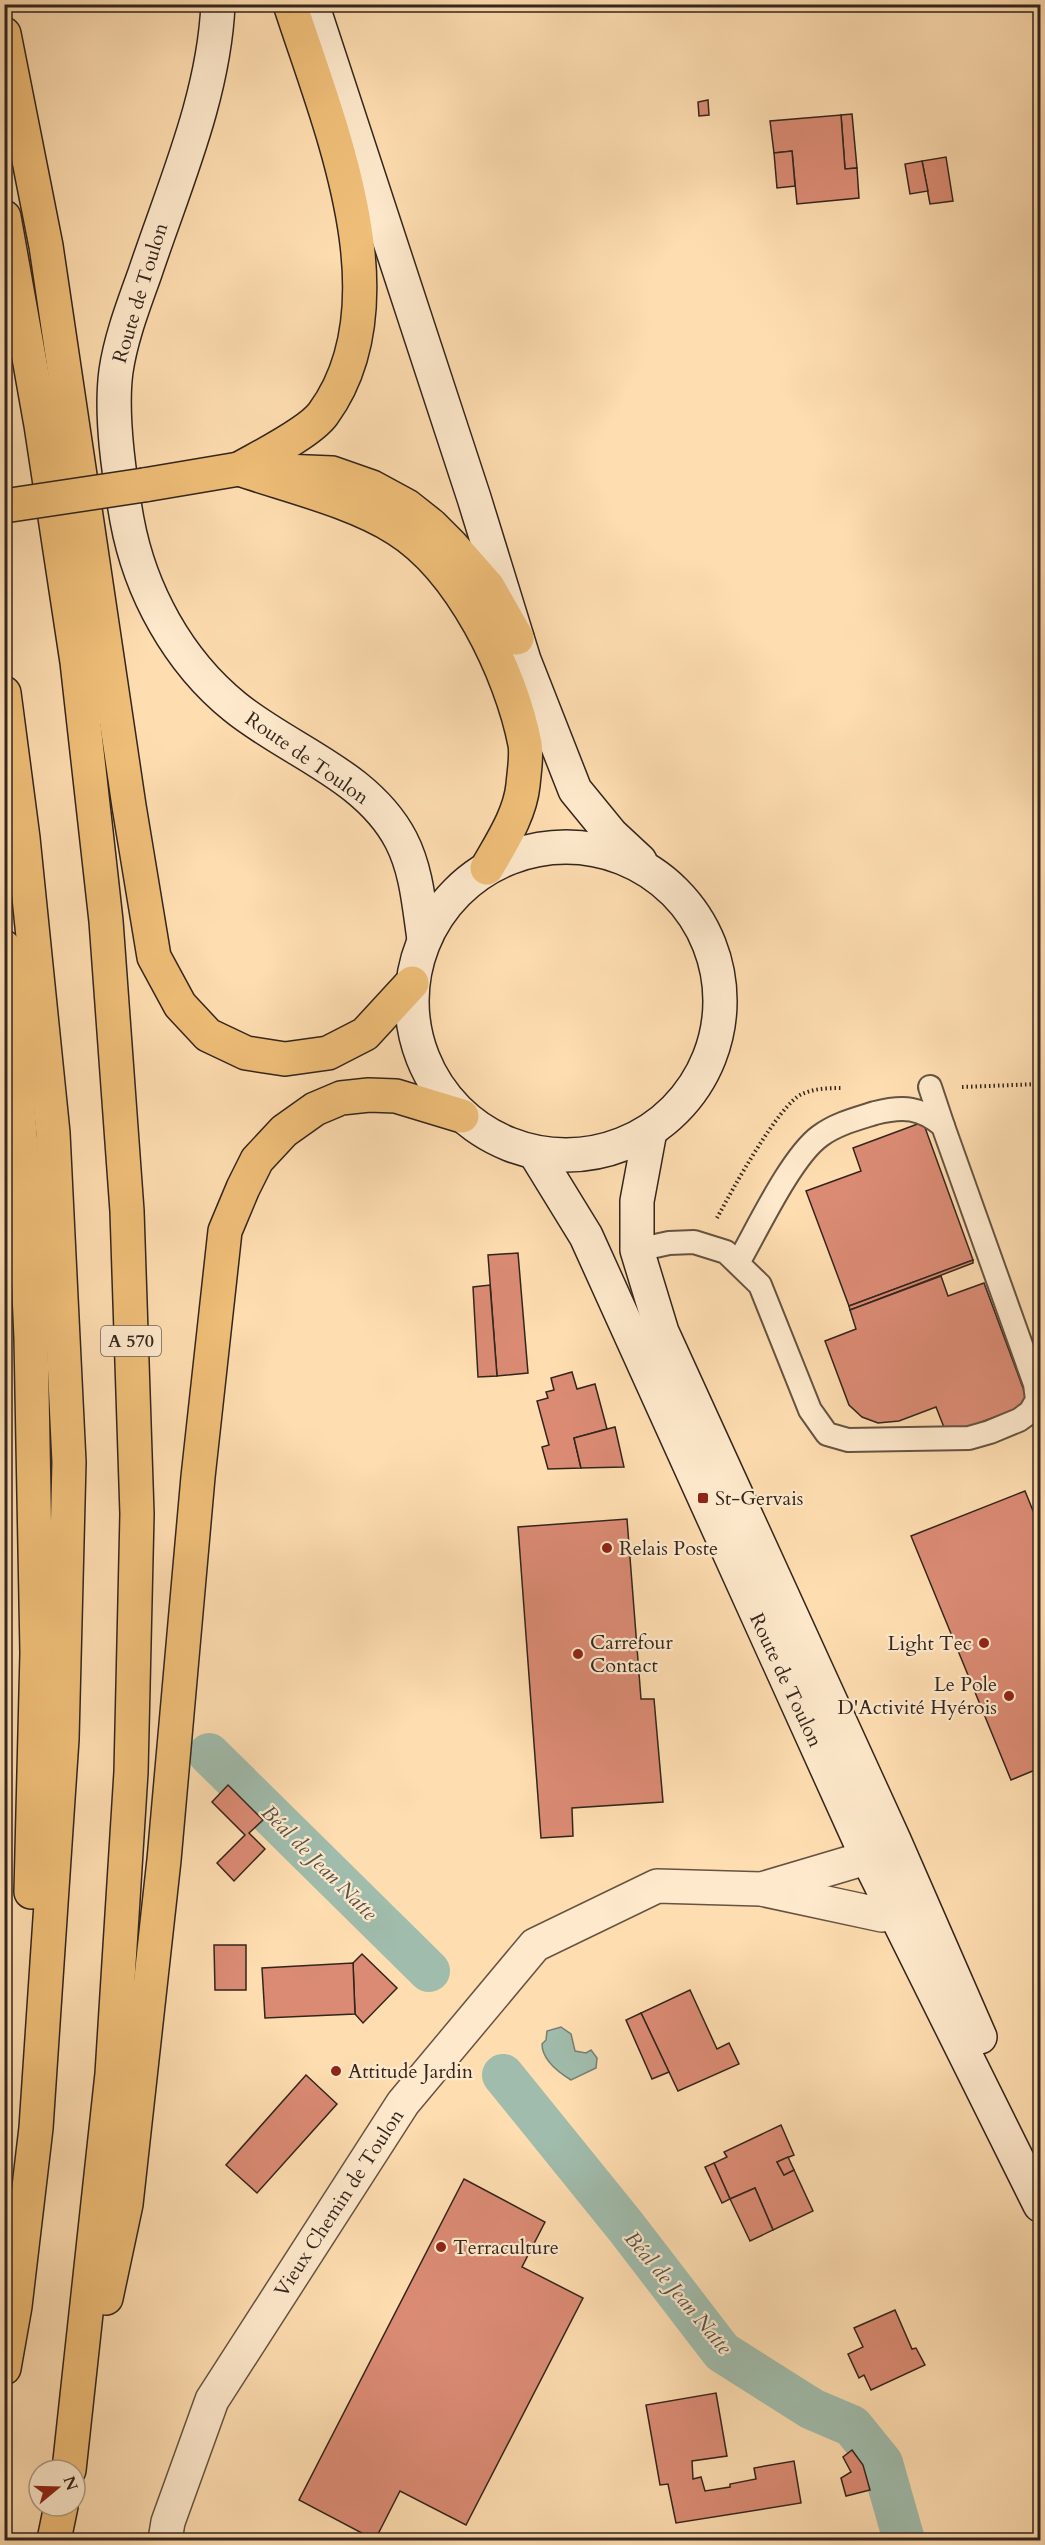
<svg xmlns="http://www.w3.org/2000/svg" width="1045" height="2545" font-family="Cardo,serif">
  <rect width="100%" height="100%" fill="#feddb0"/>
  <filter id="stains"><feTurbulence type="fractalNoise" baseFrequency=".00333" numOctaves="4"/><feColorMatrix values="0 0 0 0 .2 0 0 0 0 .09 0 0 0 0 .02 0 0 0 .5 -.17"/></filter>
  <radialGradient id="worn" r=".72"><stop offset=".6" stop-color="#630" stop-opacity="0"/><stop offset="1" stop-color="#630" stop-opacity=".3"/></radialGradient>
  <!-- water -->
  <path fill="#a0bcac" stroke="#748073" stroke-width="1.5" d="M561,2027L571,2034L575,2051L586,2053L591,2050L597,2058L596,2068L571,2080C558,2072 542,2060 542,2044L546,2040L547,2031Z"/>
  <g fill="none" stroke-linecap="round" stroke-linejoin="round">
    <!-- canal -->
    <g stroke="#a0bcac" stroke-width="42">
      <polyline points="209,1754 429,1971"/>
      <polyline points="503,2075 626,2227 722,2352 812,2409 852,2426 882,2463 904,2540"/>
    </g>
  </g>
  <!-- building -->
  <g fill="#db8b74" stroke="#33251d" stroke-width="1.5">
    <polygon points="708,100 709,115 699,116 698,102"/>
    <polygon points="852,114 857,168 845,169 841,115"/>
    <polygon points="841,115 845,169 857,168 859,198 797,204 792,151 774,153 770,121"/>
    <polygon points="792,151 795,186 777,188 774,153"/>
    <polygon points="946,157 953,201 930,204 922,161"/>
    <polygon points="922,161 928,191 910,194 905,164"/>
    <polygon points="923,1122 973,1260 849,1306 806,1191 861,1171 853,1148"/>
    <polygon points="518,1253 528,1373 497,1376 488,1255"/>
    <polygon points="973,1260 973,1263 850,1310 849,1306"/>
    <polygon points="941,1276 948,1296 984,1283 1029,1404 947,1435 936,1407 899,1421 878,1423 862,1417 849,1405 825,1341 856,1329 850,1310"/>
    <polygon points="490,1285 497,1376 478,1377 473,1287"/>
    <polygon points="572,1372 577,1389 595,1384 607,1429 574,1438 581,1468 548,1469 542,1447 549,1445 537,1401 548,1398 546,1392 554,1390 551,1378"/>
    <polygon points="615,1427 624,1467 581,1468 574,1438"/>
    <polygon points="1025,1491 1040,1528 1040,1768 1011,1780 911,1536"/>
    <polygon points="627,1519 641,1699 654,1699 663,1802 572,1808 573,1836 541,1838 518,1527"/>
    <polygon points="228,1785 263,1820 249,1833 265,1849 234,1881 217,1863 245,1835 212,1802"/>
    <polygon points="214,1945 246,1945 246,1990 215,1990"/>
    <polygon points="362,1954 397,1988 363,2023 355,2014 353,1963"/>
    <polygon points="353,1963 355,2014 265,2018 262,1968"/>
    <polygon points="690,1990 717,2049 729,2043 739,2064 678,2091 641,2013"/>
    <polygon points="641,2013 669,2072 652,2079 626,2020"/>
    <polygon points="306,2075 337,2104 257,2193 226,2165"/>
    <polygon points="781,2125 794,2155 777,2162 784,2175 794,2170 813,2211 773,2230 755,2188 730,2199 714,2163 727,2157 724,2152"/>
    <polygon points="788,2157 794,2170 784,2175 777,2162"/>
    <polygon points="714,2163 730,2199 722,2203 705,2167"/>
    <polygon points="464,2179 545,2222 522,2267 583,2298 466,2525 400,2491 375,2540 299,2500"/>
    <polygon points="755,2188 773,2230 750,2241 730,2199"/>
    <polygon points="895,2310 912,2349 916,2348 925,2365 871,2390 864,2375 859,2378 848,2354 863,2347 854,2328"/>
    <polygon points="716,2393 727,2456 692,2461 693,2479 701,2477 705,2491 730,2487 730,2484 756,2479 754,2468 794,2461 801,2503 676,2523 668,2484 660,2485 646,2405"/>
    <polygon points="852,2450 863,2465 870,2490 846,2496 841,2478 851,2472 843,2457"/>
    <polygon points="852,2534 853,2540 804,2540"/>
  </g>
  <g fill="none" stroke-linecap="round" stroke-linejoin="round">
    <!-- service casing -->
    <g stroke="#665342" stroke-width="26">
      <g id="service">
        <polyline points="930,1087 943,1126"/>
        <path d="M637,1250L669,1243L694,1242L726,1252L760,1285L810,1410L827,1434L848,1440L969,1438L990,1432L1019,1420L1030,1412L1037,1400L1035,1384L943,1126C921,1107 903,1106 875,1113C856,1119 836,1124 820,1136C791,1157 757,1230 738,1263"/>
      </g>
    </g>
    <!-- tertiary casing -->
    <g stroke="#665342" stroke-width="36">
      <g id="tertiary">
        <polyline points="765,1888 876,1855 883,1859 888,1868"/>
        <path d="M165,2540L168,2522L212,2400L403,2103L535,1945L657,1886L761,1889L882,1915C897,1909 900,1901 901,1886"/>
      </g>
    </g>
    <!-- secondary casing -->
    <g stroke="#33251d" stroke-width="36">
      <g id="secondary">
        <path d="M218,4C214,97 174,186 145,273C134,304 121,337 116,371C110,416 119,475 127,520C140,591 178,661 235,707C289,751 367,775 401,840C417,871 419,906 424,939"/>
        <polyline points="312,4 474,498 524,660 575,790 611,834 640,861"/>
        <circle cx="566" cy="1001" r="154"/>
        <polyline points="650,1131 637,1201 637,1250 662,1332 894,1840 980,2037"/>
        <polyline points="535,1153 586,1236 867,1857 1040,2205"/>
      </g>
    </g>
    <!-- motorway casing -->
    <g stroke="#33251d" stroke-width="36">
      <g id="motorway">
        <polyline points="4,34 46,246 129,806 154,957 180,1005 208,1035 246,1053 285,1059 328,1053 365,1034 412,983"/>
        <polyline points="4,217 41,425 77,662 106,921 127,1211 137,1514 131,1772 112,2074 69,2470"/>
        <path d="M239,469C289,486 353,501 397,529C461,569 511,672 525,744C527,756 524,773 523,785C520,815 501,843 487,868"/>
        <path d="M239,469C260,457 309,433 323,414C406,301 328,122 290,4"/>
        <polyline points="144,485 239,469 332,473 372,487 407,506 431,525 451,545 488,587 517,638"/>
        <polyline points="4,693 23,838 53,1133 69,1462 62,1739 36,2128 15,2306 4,2368"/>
        <polyline points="4,947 24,1180 31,1338 37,1653 31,1892"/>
        <polyline points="106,2298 126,2204 164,1860 198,1477 225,1231 243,1188 257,1160 284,1131 315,1109 341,1098 369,1095 396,1096 462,1116"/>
        <polyline points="54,2540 61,2506"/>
      </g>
    </g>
    <!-- path -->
    <g stroke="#33251d" stroke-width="4" stroke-dasharray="1.5 3" stroke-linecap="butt">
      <polyline points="962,1087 1040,1084"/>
      <path d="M717,1218C731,1192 779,1104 802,1094C815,1088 830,1088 843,1088"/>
    </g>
    <!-- service -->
    <use href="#service" stroke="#fee9cc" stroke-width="22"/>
    <!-- tertiary -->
    <use href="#tertiary" stroke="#fee9cc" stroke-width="33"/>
    <!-- secondary -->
    <use href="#secondary" stroke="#fee9cc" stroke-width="33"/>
    <!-- motorway -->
    <use href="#motorway" stroke="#efbe78" stroke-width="33"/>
    <!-- motorway-bridge casing -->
    <g stroke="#33251d" stroke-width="36" stroke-linecap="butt">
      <polyline id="motorway-bridge" points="4,506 144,485"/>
    </g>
    <!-- motorway-bridge -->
    <use href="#motorway-bridge" stroke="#efbe78" stroke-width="33"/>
  </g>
  <!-- markers -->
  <g fill="#8f2418" stroke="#fee9cc" stroke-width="2">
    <rect x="697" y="1492" width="12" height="12" rx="3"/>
    <circle cx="607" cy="1548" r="6"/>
    <circle cx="984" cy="1643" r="6"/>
    <circle cx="578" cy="1654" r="6"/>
    <circle cx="1009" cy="1696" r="6"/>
    <circle cx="336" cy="2071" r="6"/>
    <circle cx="441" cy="2247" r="6"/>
  </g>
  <g text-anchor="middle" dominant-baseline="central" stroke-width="4.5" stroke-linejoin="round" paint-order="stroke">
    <!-- shield labels -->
    <rect fill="#fee9cc" stroke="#706052" stroke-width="1.5" x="101" y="1326" width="60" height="30" rx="4.5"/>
    <g font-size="18" font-weight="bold" fill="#33251d">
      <text x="131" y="1341">A 570</text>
    </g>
    <!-- street labels -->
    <g font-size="20" fill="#33251d" stroke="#fee9cc">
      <text transform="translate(140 293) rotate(-73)">Route de Toulon</text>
      <text transform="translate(307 758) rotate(35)">Route de Toulon</text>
      <text transform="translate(786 1680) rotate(65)">Route de Toulon</text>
      <text transform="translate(339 2203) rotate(-57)">Vieux Chemin de Toulon</text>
    </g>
    <!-- poi labels -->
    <g font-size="20" fill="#33251d" stroke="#fee9cc" text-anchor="start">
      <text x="715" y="1498">St-Gervais</text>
      <text x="619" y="1548">Relais Poste</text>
      <text x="590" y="1642">Carrefour<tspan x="590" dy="23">Contact</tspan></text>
      <text x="972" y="1643" text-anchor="end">Light Tec</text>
      <text x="997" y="1684" text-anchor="end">Le Pole<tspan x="997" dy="23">D'Activité Hyérois</tspan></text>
      <text x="348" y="2071">Attitude Jardin</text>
      <text x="453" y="2247">Terraculture</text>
    </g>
    <!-- water labels -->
    <g font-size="21" font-style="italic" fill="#545248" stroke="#fee9cc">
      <text transform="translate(319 1863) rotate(45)">Béal de Jean Natte</text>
      <text transform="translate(678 2293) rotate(50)">Béal de Jean Natte</text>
    </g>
  </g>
  <!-- margin -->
  <rect width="1045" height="2545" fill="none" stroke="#feddb0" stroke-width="24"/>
  <rect x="6" y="6" width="1033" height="2533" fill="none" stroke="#33251d" stroke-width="3"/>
  <rect x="12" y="12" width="1021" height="2521" fill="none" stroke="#33251d" stroke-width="1.5"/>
  <!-- north arrow -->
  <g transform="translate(57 2488) rotate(71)"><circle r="28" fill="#fee9cc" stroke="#ad9b86" stroke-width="1.5"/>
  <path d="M0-4.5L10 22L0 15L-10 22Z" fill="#8f2418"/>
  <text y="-9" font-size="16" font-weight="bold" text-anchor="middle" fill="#33251d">N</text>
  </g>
  <rect width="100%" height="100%" filter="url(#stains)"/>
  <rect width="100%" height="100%" fill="url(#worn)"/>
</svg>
